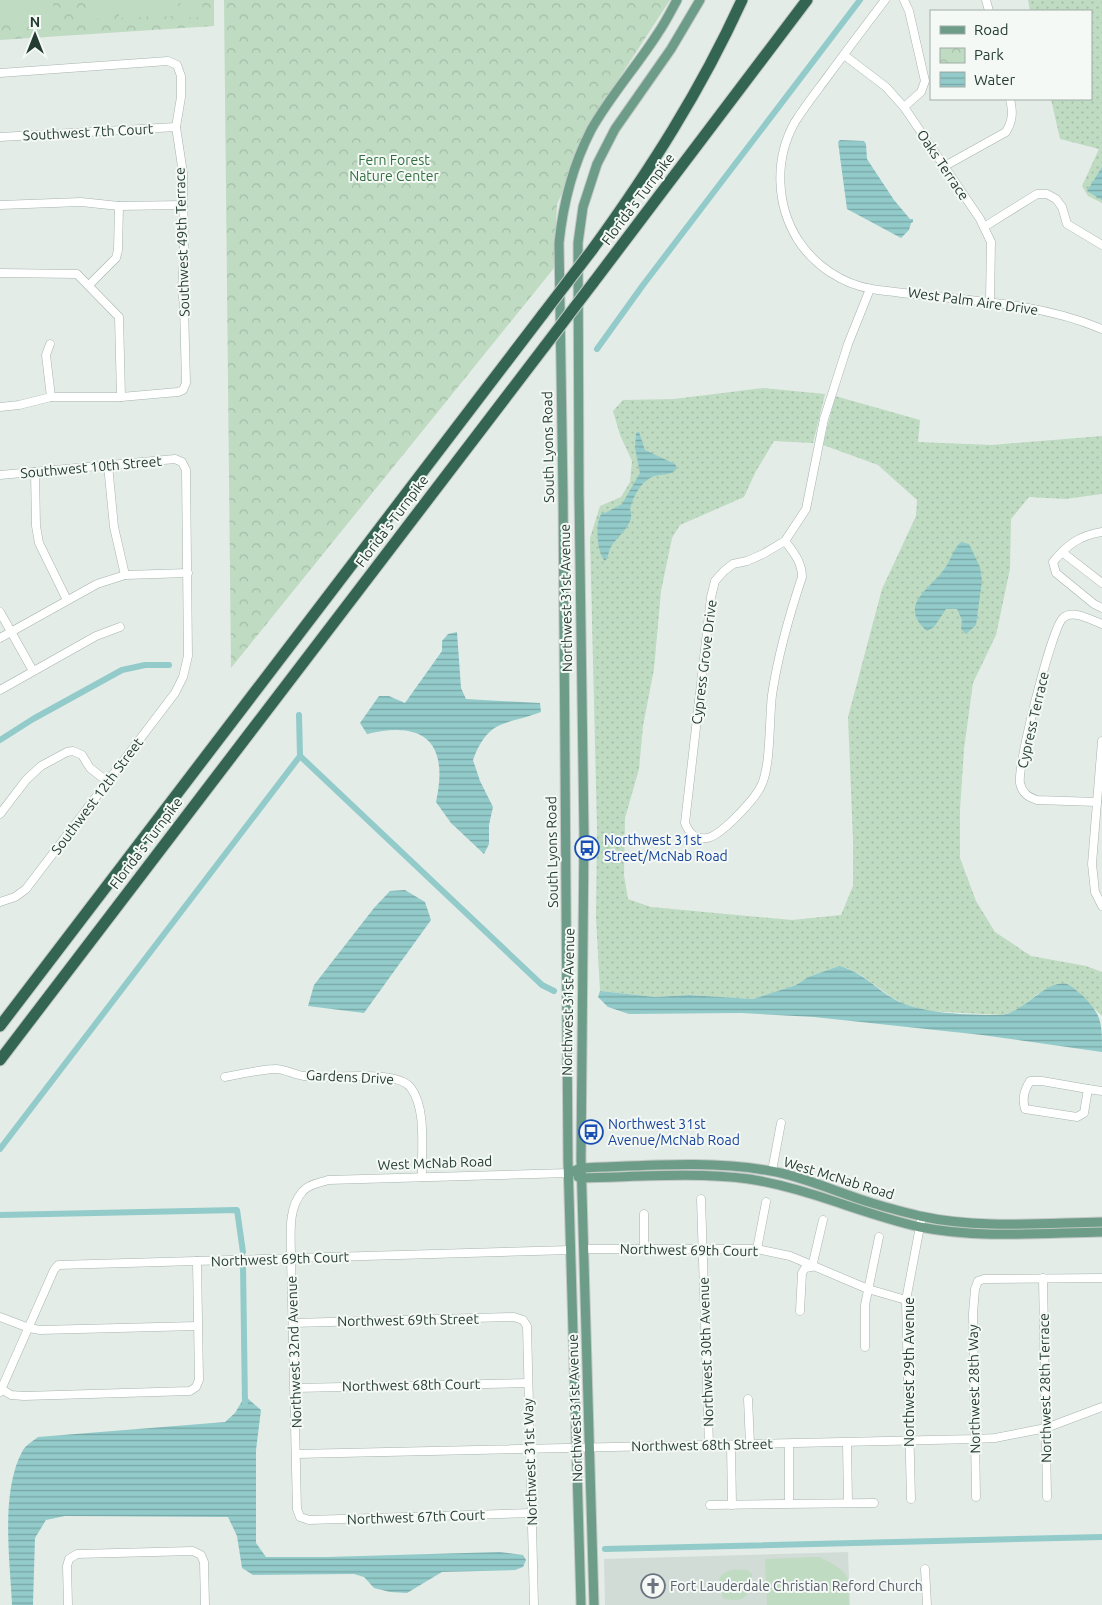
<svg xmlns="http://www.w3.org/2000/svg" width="1102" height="1605" font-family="Ubuntu,sans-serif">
  <defs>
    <pattern id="grass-dots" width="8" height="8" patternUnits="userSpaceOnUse" patternTransform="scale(1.25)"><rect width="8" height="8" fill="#bfdbc2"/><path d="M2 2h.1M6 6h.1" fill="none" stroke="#a4bda7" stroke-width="1.8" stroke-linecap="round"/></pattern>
    <pattern id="park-crowns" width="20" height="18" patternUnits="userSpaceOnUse" patternTransform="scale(1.25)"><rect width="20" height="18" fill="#bfdbc2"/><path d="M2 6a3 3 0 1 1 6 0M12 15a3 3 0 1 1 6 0" fill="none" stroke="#a4bda7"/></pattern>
    <pattern id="water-rules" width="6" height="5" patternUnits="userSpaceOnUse" patternTransform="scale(1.25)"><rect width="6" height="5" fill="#92cbca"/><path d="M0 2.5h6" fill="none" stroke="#77a6a5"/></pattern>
  </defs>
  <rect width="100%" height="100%" fill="#e4ece7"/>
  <!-- built -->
  <polygon fill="#d2dcd6" points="848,1552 850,1605 605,1605 604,1559"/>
  <!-- grass -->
  <g fill="url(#grass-dots)">
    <polygon points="1028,0 1102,0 1102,203 1088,196 1082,186 1099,149 1060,139 1051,99 1091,99 1091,11 1030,11"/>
    <polygon points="763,388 825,394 813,443 774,441 755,473 744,497 680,525 672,538 661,591 654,669 643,726 639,769 625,818 624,875 628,899 651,907 792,920 841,915 853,886 853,840 848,717 882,589 916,516 917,500 878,465 823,445 835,396 920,420 918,442 992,445 1102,436 1102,494 1065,499 1029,497 1011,519 1010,569 996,635 973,683 964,749 960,810 960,858 976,901 995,932 1031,956 1086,966 1102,972 1102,1016 1076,991 1039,993 1016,1011 1001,1015 929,1011 904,1004 893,998 861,975 847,968 839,966 808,977 796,985 753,999 689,995 655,997 600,991 596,918 597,828 590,538 600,506 621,497 630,482 632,461 620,435 613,411 623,400 674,399"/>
  </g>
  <!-- park -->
  <g fill="url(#park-crowns)">
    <polygon points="0,0 214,0 214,26 0,40"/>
    <polygon points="224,0 670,0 616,83 557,204 554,268 231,668"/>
  </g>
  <!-- garden -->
  <g fill="#bfdbc2">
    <polygon points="0,0 53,0 54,22 0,24"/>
    <polygon points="87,0 114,0 115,18 87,19"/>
    <polygon points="119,0 146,0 147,17 119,18"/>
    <polygon points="151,0 178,0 179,16 151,17"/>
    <polygon points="180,0 202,0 203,17 181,18"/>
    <path d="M819,1557C828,1561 845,1569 848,1580C850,1587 848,1597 849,1605H767L765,1559Z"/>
    <path d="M747,1570L752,1574C751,1593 747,1605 723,1598L719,1579C726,1568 735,1570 747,1570Z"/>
  </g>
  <!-- water -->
  <g fill="url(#water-rules)">
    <polygon points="840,140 864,141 866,144 867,159 894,200 910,219 913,219 913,222 911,223 909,230 901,238 847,209 838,142"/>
    <polygon points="1102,167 1102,200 1087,191"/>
    <path d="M639,432L645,450L675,464L677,468C671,477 660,473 652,477C640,483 633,497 630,509C636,524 618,535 611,547C608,552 609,556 605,561C597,555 594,519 603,512L605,513L622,504L640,473L635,448L636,433Z"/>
    <path d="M961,542L969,544L980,567L982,581L976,625L966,634L961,629L962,620L957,609H946L934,627L927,631C897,604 931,589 945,568C951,560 953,549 961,542Z"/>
    <path d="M457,632L461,688L466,699L540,703L541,712C504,726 489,718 473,760L480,781L493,807L489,825V844L484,854L451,823L436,802C449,743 425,720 367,734L360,723L379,696H389L405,703L442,651V641L448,634Z"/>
    <polygon points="405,890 425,902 431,920 364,1013 308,1006 314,985 374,908 390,891"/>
    <path d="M839,966C861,971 875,988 894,999C919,1014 970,1015 999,1015C1023,1015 1045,979 1067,984C1072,986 1078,992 1082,995C1102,1015 1102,1022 1102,1052L982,1035L814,1017L741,1013L629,1014L608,1007L598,997L600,991L655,997L689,995L753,999L796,985L808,977Z"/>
    <path d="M245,1396L261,1410L256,1450V1543L266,1557H326L500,1552L523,1555L526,1560L523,1567L515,1570L442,1572L407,1593L390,1592L374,1588L364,1577L354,1574L253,1575L242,1568L237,1536L228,1517L65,1516L46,1520L35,1538L33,1605H12C10,1559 0,1491 23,1450C26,1445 33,1441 38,1437L225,1422L235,1413Z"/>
  </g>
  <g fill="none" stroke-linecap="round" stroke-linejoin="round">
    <!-- canal -->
    <g stroke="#92cbca" stroke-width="6">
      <polyline points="597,349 643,285 860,0"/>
      <polyline points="299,715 300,756 542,985 554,991"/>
      <polyline points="0,740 33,719 122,670 145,665 169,665"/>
      <polyline points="0,1149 300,756"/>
      <polyline points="0,1215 237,1210 243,1252"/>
      <polyline points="243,1265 245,1405"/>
      <polyline points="605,1549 1102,1537"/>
    </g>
    <!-- minor casing -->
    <g stroke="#a7b4ad" stroke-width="9">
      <g id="minor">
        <path d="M885,0C866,25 847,50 828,76C817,91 805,106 795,122C774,159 776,205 798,240C814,265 842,284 872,289C950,301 1027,298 1102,329"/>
        <polyline points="986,0 989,11"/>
        <polyline points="844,55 886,87 904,107 980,219 991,242 990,301"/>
        <polyline points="0,73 168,61 177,65 181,76 181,97 176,127 183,173 184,254 182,289 184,306 186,383 183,390 178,392 121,397 51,397 19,405 0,407"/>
        <polyline points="904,107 921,92 925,81 909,11 904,0"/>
        <polyline points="0,137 176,127"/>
        <path d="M943,167L1006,132C1013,120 1013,112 1010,99"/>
        <polyline points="0,205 81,202 119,206 183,205"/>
        <polyline points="984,227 1037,194 1047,194 1056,199 1062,207 1067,224 1102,245"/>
        <polyline points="0,273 77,274 119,317 121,397"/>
        <polyline points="89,285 116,258 118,250 119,206"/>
        <polyline points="50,344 46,355 51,397"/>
        <polyline points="108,465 114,527 125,575"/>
        <polyline points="35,472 36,526 39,543 67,600"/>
        <polyline points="0,475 175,459 182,462 186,470 188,656 183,677 175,693 26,889 15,897 0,902"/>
        <path d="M1102,532C1079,536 1068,544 1053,562L1056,573L1094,604L1102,608"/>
        <path d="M785,541C794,553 802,562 802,577C789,616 778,655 772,695C769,719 771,767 761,786C755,799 721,836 707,838C695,840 689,833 685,823L711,597L715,581L724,571L733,564L747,561L763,554L785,541L806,509L824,419L848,344L870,289"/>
        <polyline points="1062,552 1102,583"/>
        <polyline points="0,612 33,671"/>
        <polyline points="0,638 97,584 125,575 188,573"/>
        <polyline points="0,690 96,636 120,627"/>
        <polyline points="1102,741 1092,864 1095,892 1102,906"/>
        <path d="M1097,802L1037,800C1028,797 1022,793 1020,783C1017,766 1052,627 1063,618C1073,609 1091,620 1102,624"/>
        <polyline points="0,814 26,780 41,766 67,752 73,751 82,755 90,768 108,782"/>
        <path d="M225,1077C241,1074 258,1070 274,1069C284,1068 294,1075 304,1076C328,1080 396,1068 411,1088C427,1110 421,1150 422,1177"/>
        <path d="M1030,1081H1042L1088,1089L1084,1113L1077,1117L1025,1109C1022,1098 1024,1091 1030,1081Z"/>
        <polyline points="1088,1089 1102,1091"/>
        <polyline points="772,1171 781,1123"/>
        <polyline points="701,1199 709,1445"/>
        <polyline points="644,1248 644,1214"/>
        <polyline points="584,1249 757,1249 790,1256 868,1289 906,1300"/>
        <polyline points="757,1249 766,1202"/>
        <polyline points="1043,1278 1047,1497"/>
        <polyline points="800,1311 802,1273 805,1268 812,1267 823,1220"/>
        <polyline points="0,1317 29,1328 40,1330 197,1326"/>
        <polyline points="293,1323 514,1317 523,1320 527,1326 534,1605"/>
        <polyline points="865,1347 865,1305 879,1237"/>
        <polyline points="0,1388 11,1395 24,1396 190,1391 196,1387 199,1380 197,1261"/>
        <polyline points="295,1388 528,1383"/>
        <polyline points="0,1392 54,1270 58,1265 571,1250"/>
        <polyline points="748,1399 750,1444"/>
        <polyline points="847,1443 848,1503"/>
        <polyline points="789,1444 789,1503"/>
        <polyline points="731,1445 732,1505"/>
        <polyline points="296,1454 976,1439 995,1438 1046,1428 1102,1407"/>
        <polyline points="976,1497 973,1313 975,1289 978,1281 984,1279 1102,1278"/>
        <polyline points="911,1499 906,1300 922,1216"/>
        <polyline points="710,1505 874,1503"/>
        <path d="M532,1513L309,1520L300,1517L297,1509L291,1258C291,1237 287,1208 303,1191C309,1184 320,1183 328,1180L569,1173"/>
        <polyline points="925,1569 927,1605"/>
        <polyline points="68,1605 67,1566 69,1559 77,1554 193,1551 201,1555 204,1562 205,1605"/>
      </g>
    </g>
    <!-- major casing -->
    <g stroke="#c2c8c6" stroke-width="11">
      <g id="major">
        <path d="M569,1173L581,1168C644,1166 709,1160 771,1171C806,1177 838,1193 872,1203C888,1208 904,1212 920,1216C978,1229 1043,1223 1102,1222"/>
        <path d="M578,1177L582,1178C637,1177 694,1172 749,1179C808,1188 862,1214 920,1227C980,1239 1042,1233 1102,1232"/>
        <path d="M581,1605L568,1161L563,494L559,243C563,204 573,165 591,130C610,96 637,66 658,33C665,23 671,11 677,0"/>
        <polyline points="594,1605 581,1159 584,835 579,493 578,243 583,207 597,164 615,129 671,49 700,0"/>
      </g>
    </g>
    <!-- highway casing -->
    <g stroke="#c2c8c6" stroke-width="13">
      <g id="highway">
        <path d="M592,250C650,170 701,90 742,0"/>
        <polyline points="593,283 807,0"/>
        <polyline points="0,1026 543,314"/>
        <polyline points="0,1060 545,346"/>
      </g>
    </g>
    <!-- minor -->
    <use href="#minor" stroke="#fff" stroke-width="8"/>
    <!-- major -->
    <use href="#major" stroke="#6d9d88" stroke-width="9"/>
    <!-- highway -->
    <use href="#highway" stroke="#346552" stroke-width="11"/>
    <!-- highway-bridge casing -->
    <g stroke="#c2c8c6" stroke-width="13" stroke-linecap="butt">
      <g id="highway-bridge">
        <polyline points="543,314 592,250"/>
        <polyline points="545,346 593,283"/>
      </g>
    </g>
    <!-- highway-bridge -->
    <use href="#highway-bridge" stroke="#346552" stroke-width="11"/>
  </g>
  <!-- icons -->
  <defs>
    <g id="bus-ring" transform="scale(1.25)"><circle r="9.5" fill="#f4f9f6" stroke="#1a4fb4" stroke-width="1.5"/><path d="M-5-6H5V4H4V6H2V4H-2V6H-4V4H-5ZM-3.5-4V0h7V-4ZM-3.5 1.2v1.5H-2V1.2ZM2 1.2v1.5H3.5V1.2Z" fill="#1a4fb4"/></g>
    <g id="church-ring" transform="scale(1.25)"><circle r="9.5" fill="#f4f9f6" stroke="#6b7280" stroke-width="1.5"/><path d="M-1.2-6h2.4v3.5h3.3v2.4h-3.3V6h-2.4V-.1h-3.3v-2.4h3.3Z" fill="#6b7280"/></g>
  </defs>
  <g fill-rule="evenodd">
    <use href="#bus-ring" x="587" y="848"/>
    <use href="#bus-ring" x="591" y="1132"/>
    <use href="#church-ring" x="653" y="1586"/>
  </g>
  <g text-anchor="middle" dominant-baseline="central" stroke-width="4" stroke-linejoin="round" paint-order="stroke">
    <!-- street labels -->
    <g font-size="14" fill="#253c32" stroke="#f4f9f6">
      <text transform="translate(88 132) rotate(-3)">Southwest 7th Court</text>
      <text transform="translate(943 165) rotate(56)">Oaks Terrace</text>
      <text transform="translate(638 199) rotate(-53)">Florida's Turnpike</text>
      <text transform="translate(182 242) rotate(-92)">Southwest 49th Terrace</text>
      <text transform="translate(973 301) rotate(8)">West Palm Aire Drive</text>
      <text transform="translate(548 447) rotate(-91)">South Lyons Road</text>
      <text transform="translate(91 467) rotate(-5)">Southwest 10th Street</text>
      <text transform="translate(392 521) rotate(-53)">Florida's Turnpike</text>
      <text transform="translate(566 598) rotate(-91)">Northwest 31st Avenue</text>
      <text transform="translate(704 662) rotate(-83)">Cypress Grove Drive</text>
      <text transform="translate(1033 720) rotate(-77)">Cypress Terrace</text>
      <text transform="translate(97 796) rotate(-53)">Southwest 12th Street</text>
      <text transform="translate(146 843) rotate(-53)">Florida's Turnpike</text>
      <text transform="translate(552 852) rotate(-91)">South Lyons Road</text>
      <text transform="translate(568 1002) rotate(-89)">Northwest 31st Avenue</text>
      <text transform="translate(350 1077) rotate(3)">Gardens Drive</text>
      <text transform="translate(435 1163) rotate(-2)">West McNab Road</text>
      <text transform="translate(839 1178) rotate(17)">West McNab Road</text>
      <text transform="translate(689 1250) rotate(1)">Northwest 69th Court</text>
      <text transform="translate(280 1259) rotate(-2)">Northwest 69th Court</text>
      <text transform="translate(408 1320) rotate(-1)">Northwest 69th Street</text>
      <text transform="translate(294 1352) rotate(-92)">Northwest 32nd Avenue</text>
      <text transform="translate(706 1352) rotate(-92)">Northwest 30th Avenue</text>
      <text transform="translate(909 1372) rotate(-90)">Northwest 29th Avenue</text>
      <text transform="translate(411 1385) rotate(-1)">Northwest 68th Court</text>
      <text transform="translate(1045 1388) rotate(-91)">Northwest 28th Terrace</text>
      <text transform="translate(974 1389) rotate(-91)">Northwest 28th Way</text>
      <text transform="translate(575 1408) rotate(-92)">Northwest 31st Avenue</text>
      <text transform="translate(702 1445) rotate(-1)">Northwest 68th Street</text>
      <text transform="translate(530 1462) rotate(-92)">Northwest 31st Way</text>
      <text transform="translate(416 1517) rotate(-2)">Northwest 67th Court</text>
    </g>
    <!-- park labels -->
    <g font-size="14" fill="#336f40" stroke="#f4f9f6">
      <text x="394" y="160">Fern Forest<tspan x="394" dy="16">Nature Center</tspan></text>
    </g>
    <!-- transit labels -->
    <g font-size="14" fill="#164399" stroke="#f4f9f6" text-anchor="start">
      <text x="604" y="840">Northwest 31st<tspan x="604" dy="16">Street/McNab Road</tspan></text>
      <text x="608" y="1124">Northwest 31st<tspan x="608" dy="16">Avenue/McNab Road</tspan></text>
    </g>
    <!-- worship labels -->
    <g font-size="14" fill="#5b616d" stroke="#f4f9f6" text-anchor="start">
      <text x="670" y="1586">Fort Lauderdale Christian Reford Church</text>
    </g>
  </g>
  <!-- legend -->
  <rect x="930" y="10" width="162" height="90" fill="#f4f9f6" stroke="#a1ada8"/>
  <rect x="940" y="26" width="25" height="8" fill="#6d9d88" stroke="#a1ada8"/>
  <text x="974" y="35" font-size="15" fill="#253c32">Road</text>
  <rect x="940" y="48" width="25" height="15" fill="url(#park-crowns)" stroke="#a1ada8"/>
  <text x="974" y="60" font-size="15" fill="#253c32">Park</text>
  <rect x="940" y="72" width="25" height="15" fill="url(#water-rules)" stroke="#a1ada8"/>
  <text x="974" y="85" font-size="15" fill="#253c32">Water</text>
  <!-- north arrow -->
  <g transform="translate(35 35)" stroke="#f4f9f6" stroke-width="4" paint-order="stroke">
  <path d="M0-4L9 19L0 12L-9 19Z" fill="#253c32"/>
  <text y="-8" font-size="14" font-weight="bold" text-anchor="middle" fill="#253c32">N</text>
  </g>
</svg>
